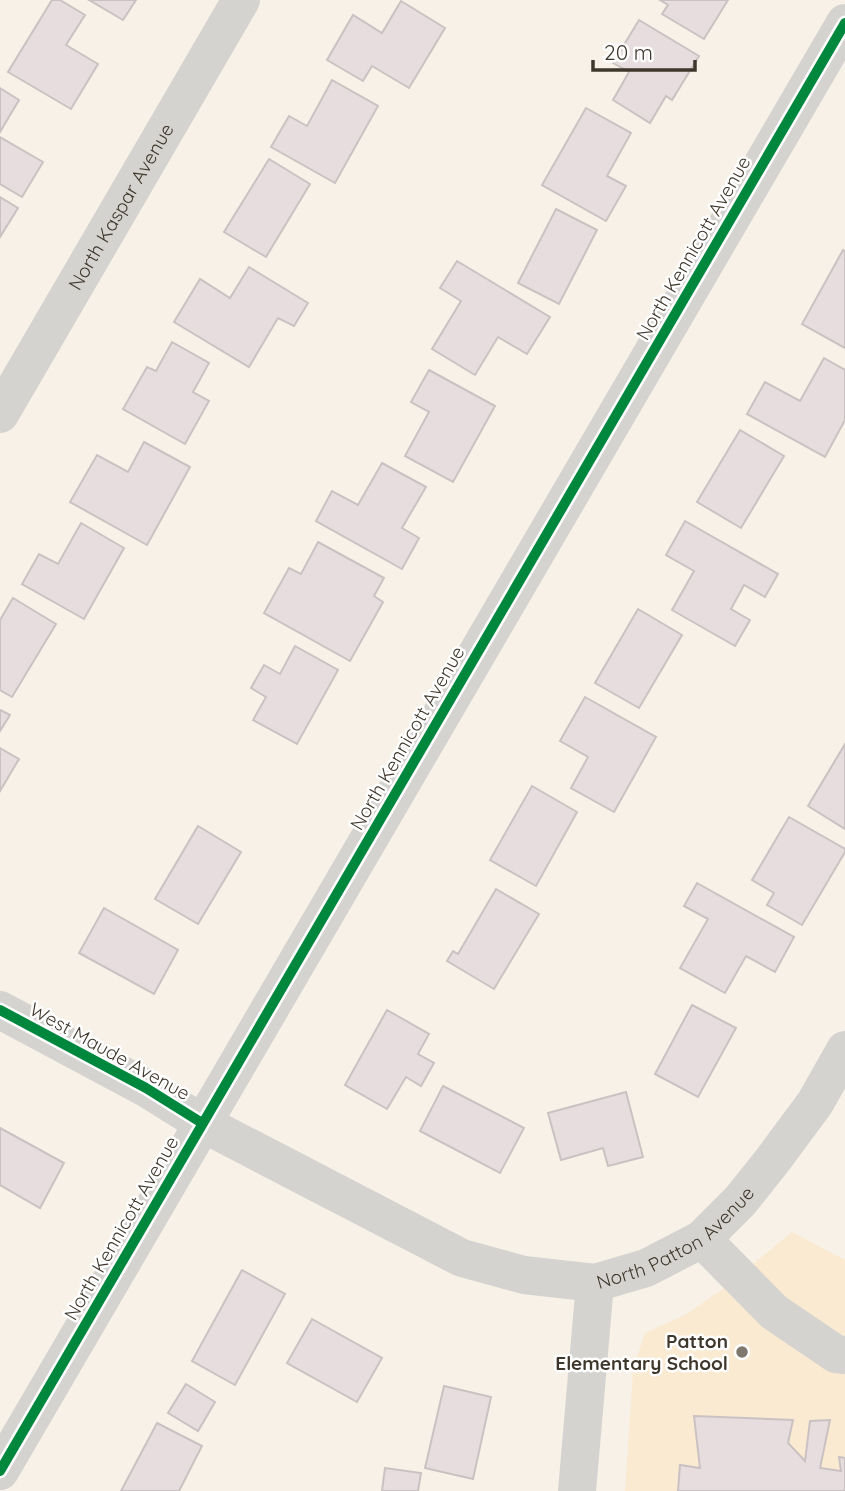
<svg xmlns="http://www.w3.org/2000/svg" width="845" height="1491" font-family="Quicksand,sans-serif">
  <rect width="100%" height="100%" fill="#f7f1e7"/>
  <!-- built -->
  <polygon fill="#faead2" points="792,1232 845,1260 845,1491 625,1491 633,1370 645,1333 685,1315 724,1288"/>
  <!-- building -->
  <g fill="#e8ddde" stroke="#cac2c2" stroke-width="2">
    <polygon points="52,0 60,0 85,15 66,45 98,64 71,109 8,72"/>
    <polygon points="89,0 136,0 123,20"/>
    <polygon points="660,0 728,0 704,39 662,14 668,5"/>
    <polygon points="401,1 445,28 409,88 372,66 363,81 327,60 353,15 382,33"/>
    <polygon points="639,20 699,56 672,100 666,96 650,123 613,100 629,72 613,63"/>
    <polygon points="332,80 378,106 335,183 271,147 289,116 307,126"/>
    <polygon points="0,88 19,100 0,132"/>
    <polygon points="586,108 631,133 607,176 626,186 606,221 542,185"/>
    <polygon points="0,137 43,162 22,197 0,184"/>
    <polygon points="269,159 310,184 266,257 224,232"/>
    <polygon points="0,197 18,208 0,237"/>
    <polygon points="556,209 597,230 559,304 518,283"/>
    <polygon points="843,250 845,251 845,348 802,324"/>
    <polygon points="457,261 550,317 527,354 498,337 475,375 432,349 461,301 440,288"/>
    <polygon points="249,267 308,303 294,326 278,318 249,367 174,322 200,279 230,298"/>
    <polygon points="172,342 209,363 193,392 209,401 185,444 123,409 147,367 156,371"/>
    <polygon points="824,358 845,370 845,420 825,457 747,414 765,382 800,401"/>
    <polygon points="429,370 495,406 453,482 405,456 429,412 411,402"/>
    <polygon points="740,430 784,456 741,528 697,502"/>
    <polygon points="144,442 190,467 147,545 70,502 97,455 128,472"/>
    <polygon points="382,463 426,487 402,528 419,538 402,569 316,521 332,491 358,505"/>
    <polygon points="685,521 778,574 765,597 744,585 731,609 750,620 735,646 672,610 694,571 666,555"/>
    <polygon points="81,523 124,548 84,619 22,584 39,554 58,564"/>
    <polygon points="318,542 384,578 374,596 383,602 350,661 264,613 289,568 301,574"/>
    <polygon points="13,598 56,624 12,697 0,690 0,620"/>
    <polygon points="638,609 682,635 639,708 595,683"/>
    <polygon points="295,646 338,670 297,744 253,720 266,697 251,688 264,665 280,674"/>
    <polygon points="585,697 656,737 614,812 571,788 588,757 560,741"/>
    <polygon points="0,710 10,715 0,731"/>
    <polygon points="845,744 845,829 808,806"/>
    <polygon points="0,748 19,759 0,791"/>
    <polygon points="532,786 577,812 536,886 490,860"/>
    <polygon points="789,817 845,849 845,852 802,925 767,905 774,893 752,880"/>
    <polygon points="198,826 241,852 198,924 155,899"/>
    <polygon points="697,883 794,937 775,972 746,956 725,993 680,968 708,919 684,906"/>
    <polygon points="496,889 539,914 494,989 447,961 453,951 458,954"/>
    <polygon points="104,908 178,950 154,994 79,953"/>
    <polygon points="692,1005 736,1028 698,1097 655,1074"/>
    <polygon points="387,1010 429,1034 418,1054 434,1063 421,1086 406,1077 387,1109 345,1085"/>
    <polygon points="443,1086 524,1128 500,1173 420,1131"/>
    <polygon points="626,1092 643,1157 608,1166 603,1148 561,1160 548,1113"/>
    <polygon points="0,1128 64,1163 40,1208 0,1185"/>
    <polygon points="242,1270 285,1294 235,1385 192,1361"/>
    <polygon points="312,1319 382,1358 357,1402 287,1363"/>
    <polygon points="186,1384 215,1402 198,1431 168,1413"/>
    <polygon points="444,1386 491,1397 473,1479 425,1468"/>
    <polygon points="694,1416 793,1420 788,1443 805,1461 810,1421 830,1420 820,1468 841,1471 839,1457 845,1458 845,1491 678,1491 680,1465 700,1468"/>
    <polygon points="157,1423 202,1446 179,1491 121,1491"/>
    <polygon points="385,1468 421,1473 418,1491 382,1491"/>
  </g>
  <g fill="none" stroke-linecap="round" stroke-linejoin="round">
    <!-- minor -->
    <g stroke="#d5d3d0" stroke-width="38">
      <path id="s1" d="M0,414L241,0"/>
      <path id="s2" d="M0,1010L146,1088L202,1123L462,1258L524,1275L595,1283L646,1268L702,1239L740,1201L772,1161L815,1103L845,1050"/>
      <polyline points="702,1239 774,1312 836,1354 845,1355"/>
      <polyline points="0,1471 845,23"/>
      <polyline points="577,1491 595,1283"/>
    </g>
    <!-- cycleway casing -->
    <g stroke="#fff" stroke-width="15">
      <g id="cycleway">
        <polyline points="0,1010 146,1088 202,1123"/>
        <polyline points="0,1471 845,23"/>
      </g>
    </g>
    <!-- cycleway -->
    <use href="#cycleway" stroke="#00873e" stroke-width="10"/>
  </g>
  <!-- markers -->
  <circle fill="#7f786d" stroke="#fff" stroke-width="2.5" cx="742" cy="1352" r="7"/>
  <g text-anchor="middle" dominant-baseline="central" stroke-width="5" stroke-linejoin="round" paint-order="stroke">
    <!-- street labels -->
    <g font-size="19" fill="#3f372b" stroke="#fff">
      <text stroke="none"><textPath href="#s1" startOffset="240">North Kaspar Avenue</textPath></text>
      <text transform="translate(693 248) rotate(-60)">North Kennicott Avenue</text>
      <text transform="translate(407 738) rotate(-60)">North Kennicott Avenue</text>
      <text transform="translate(110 1051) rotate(29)">West Maude Avenue</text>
      <text transform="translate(121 1228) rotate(-60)">North Kennicott Avenue</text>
      <text stroke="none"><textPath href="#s2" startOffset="754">North Patton Avenue</textPath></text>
    </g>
    <!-- poi labels -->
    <g font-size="19" font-weight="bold" fill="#3f372b" stroke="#fff" text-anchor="end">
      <text x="728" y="1341">Patton<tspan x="728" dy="22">Elementary School</tspan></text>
    </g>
  </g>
  <!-- scale -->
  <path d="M593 60v10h102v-10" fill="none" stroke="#3f372b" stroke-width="3.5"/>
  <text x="604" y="60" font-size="21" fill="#3f372b" stroke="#ffffff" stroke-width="5" paint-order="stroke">20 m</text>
</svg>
